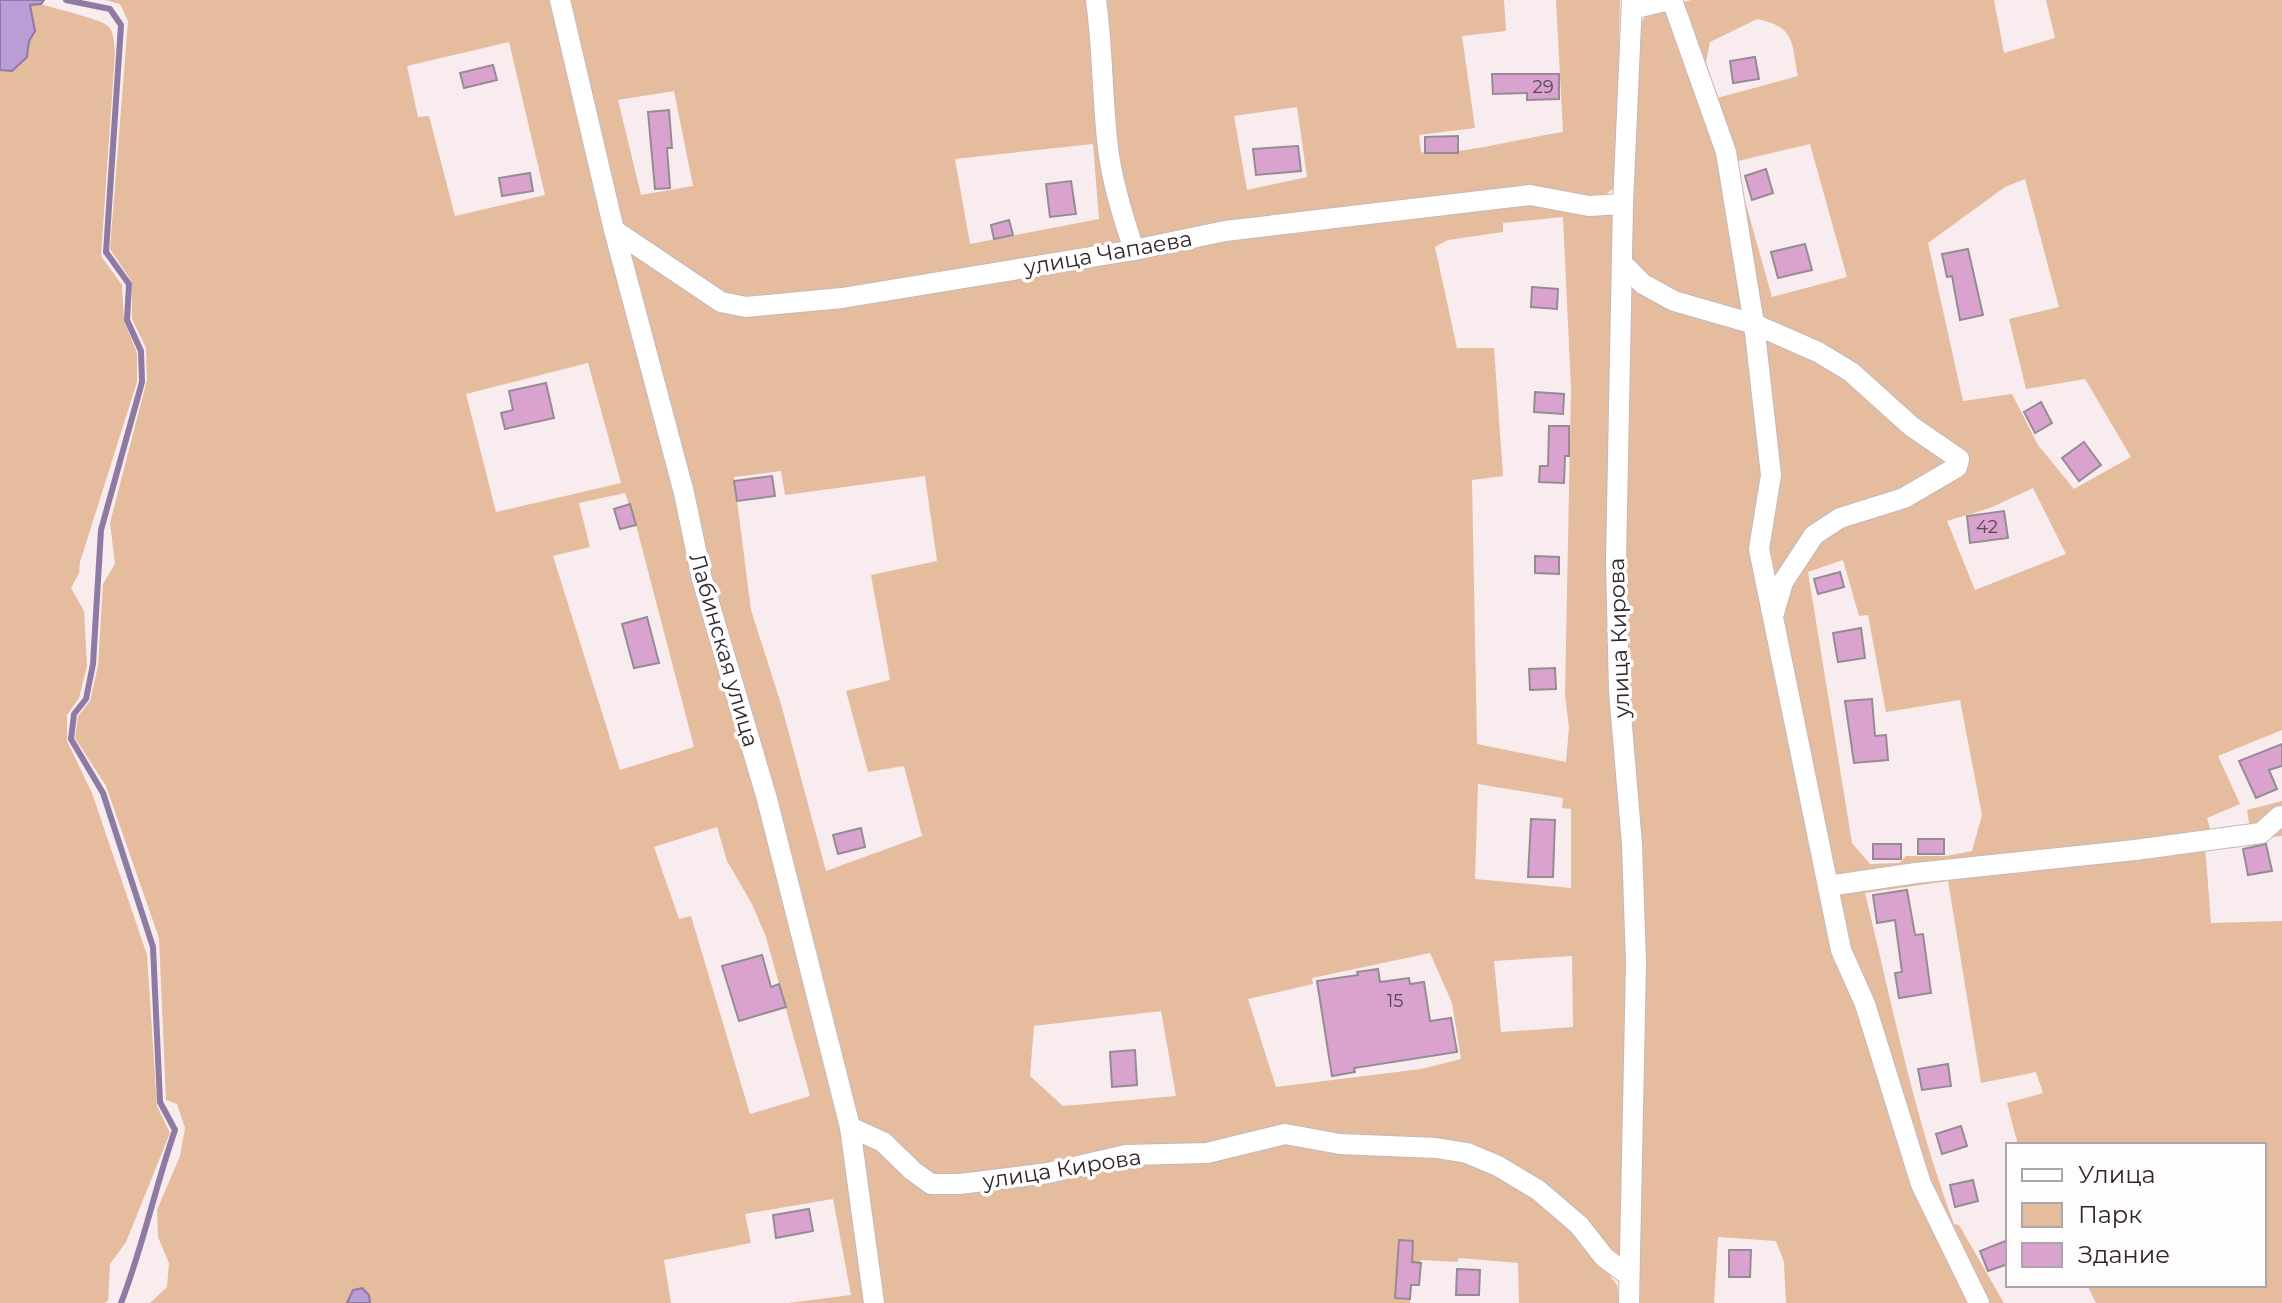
<svg xmlns="http://www.w3.org/2000/svg" width="2282" height="1303" font-family="Montserrat,sans-serif">
  <rect width="100%" height="100%" fill="#f8ecef"/>
  <!-- green -->
  <g fill="#e5bc9d" fill-rule="evenodd">
    <path d="M105,0H553L848,1154L868,1303H788L851,1295L833,1199L745,1214L751,1243L664,1260L671,1303H370L369,1295L349,1298L347,1303H150L167,1287L169,1263L158,1237L157,1210L180,1156L185,1128L177,1104L166,1100L159,938L106,786L75,738L78,716L90,701L98,666L103,584L115,564L110,523L147,380L146,348L132,319V282L110,249L128,21L120,4ZM509,42L545,195L455,216L429,116L418,117L407,66ZM588,363L621,483L496,512L466,394ZM625,493L636,525L694,747L620,770L553,556L590,547L579,503ZM717,827L727,861L752,904L766,937L810,1096L750,1114L691,916L679,919L654,847Z"/>
    <path d="M565,0H1504L1506,31L1462,36L1475,128L1419,135L1421,152L1425,153C1471,153 1517,139 1563,132L1556,0H1620L1616,186L1603,197L1522,190L825,296L721,298L640,243L617,218ZM674,91L693,186L641,195L618,100ZM1297,107L1307,177L1247,190L1234,116ZM1093,144L1099,219L970,244L955,159Z"/>
    <path d="M1691,0H1994L2004,53L2055,38L2046,0H2282V730L2218,756L2240,804L2207,818L2213,839L2250,830L2247,810L2282,801V836L2205,846L2211,923L2282,921V1303H2096L2087,1285H2264V1145H2018L2007,1103L2043,1093L2036,1072L1981,1083L1948,881L1865,893C1892,1004 1914,1117 1954,1224L1959,1225L2004,1303H1985L1924,1179L1846,944L1765,547L1756,305L1680,3ZM1757,19C1796,27 1791,42 1798,76L1717,98L1706,62L1710,42ZM1810,144L1847,277L1772,297L1734,162ZM2025,179L2059,307L2009,319L2026,389L2085,379L2131,457L2074,489L2038,445L2012,394L1963,401L1928,243L2005,187ZM2033,488L2066,554L1975,590L1947,521L1990,508ZM1843,560L1859,616L1868,615L1886,712L1960,700L1982,815L1972,851L1946,856H1906L1899,863L1870,864L1852,843L1808,572Z"/>
    <path d="M41,4C54,9 103,19 109,27C114,33 114,44 115,52L101,256L122,285L124,321L137,353V382L80,562L79,573L71,588L84,611L87,666L79,698L67,715V741L92,793L147,955L157,1106L170,1133L126,1242L110,1264L108,1301L104,1303H0V70H12L27,57L29,41L35,31L30,5Z"/>
    <path d="M1670,6L1720,159L1768,478L1756,549L1790,722L1815,875L1833,960L1862,1011L1972,1303H1786L1784,1262L1776,1241L1718,1237L1714,1303H1636L1623,645L1636,34C1643,14 1650,11 1670,6Z"/>
    <path d="M1524,202L1616,212L1610,330L1612,678L1628,915L1623,1268L1519,1171L1338,1139L1220,1145L932,1180L853,1122L706,575L623,241L721,307ZM1563,217L1571,388L1565,695L1569,728L1566,762L1477,744L1472,480L1503,476L1494,348H1457L1435,247L1448,240L1503,232V223ZM781,471L785,495L925,476L937,561L871,575L890,680L846,691L868,772L904,766L922,836L826,871L781,704L751,610L734,477ZM1478,784L1563,798L1562,808L1571,809V888L1475,879ZM1430,953L1452,1003L1461,1059L1421,1069L1276,1087L1248,999L1313,984L1312,978ZM1572,956L1573,1027L1501,1032L1494,961ZM1161,1011L1176,1096L1063,1106L1030,1076L1034,1026Z"/>
    <polygon points="856,1137 876,1145 918,1181 1286,1138 1436,1152 1501,1172 1576,1230 1617,1285 1620,1303 1519,1303 1518,1263 1459,1258 1457,1262 1421,1260 1395,1298 1410,1299 1410,1303 880,1303"/>
  </g>
  <!-- water -->
  <g fill="#b89dd7" stroke="#8e7aa3" stroke-width="2">
    <polygon points="0,0 44,0 41,4 30,5 35,31 29,41 27,57 12,71 0,70"/>
    <polygon points="362,1288 369,1295 370,1303 347,1303 353,1290"/>
  </g>
  <g fill="none" stroke-linecap="round" stroke-linejoin="round">
    <!-- stream -->
    <path stroke="#8e7aa3" stroke-width="6" d="M66,0L110,9L121,25L106,252L129,284L127,320L141,351L142,382L101,530L93,664L86,699L74,714L71,739L103,793L153,947L160,1102L175,1130C155,1187 143,1247 121,1303"/>
  </g>
  <!-- building -->
  <g fill="#daa3cf" stroke="#958c93" stroke-width="2">
    <polygon points="1755,57 1759,79 1733,83 1730,61"/>
    <polygon points="493,65 497,80 464,88 460,73"/>
    <polygon points="1492,74 1559,74 1559,99 1527,100 1527,93 1493,94"/>
    <polygon points="669,110 672,148 667,148 670,188 655,189 648,112"/>
    <polygon points="1458,136 1458,153 1425,153 1425,137"/>
    <polygon points="1298,146 1301,171 1256,175 1253,149"/>
    <polygon points="1766,169 1773,193 1752,200 1745,176"/>
    <polygon points="530,173 533,191 502,196 499,178"/>
    <polygon points="1071,181 1076,214 1050,217 1046,184"/>
    <polygon points="1009,220 1013,235 994,239 991,225"/>
    <polygon points="1805,244 1812,270 1778,278 1771,252"/>
    <polygon points="1968,249 1983,315 1960,320 1952,276 1947,277 1942,254"/>
    <polygon points="1532,287 1558,289 1557,309 1531,307"/>
    <polygon points="546,383 554,418 505,429 501,413 513,410 509,391"/>
    <polygon points="1535,392 1564,394 1563,414 1534,412"/>
    <polygon points="2041,402 2052,423 2035,433 2024,412"/>
    <polygon points="1549,426 1569,426 1569,456 1565,456 1564,483 1539,482 1540,466 1548,466"/>
    <polygon points="2084,442 2101,465 2079,481 2062,458"/>
    <polygon points="772,476 775,496 737,501 734,481"/>
    <polygon points="630,504 636,525 620,529 614,509"/>
    <polygon points="2004,511 2008,538 1970,543 1967,516"/>
    <polygon points="1535,556 1559,557 1559,574 1535,573"/>
    <polygon points="1840,572 1844,587 1818,594 1814,579"/>
    <polygon points="647,617 659,663 634,668 622,624"/>
    <polygon points="1861,628 1865,658 1838,662 1833,633"/>
    <polygon points="1555,668 1556,689 1530,690 1529,669"/>
    <polygon points="1872,699 1875,736 1886,735 1888,760 1854,763 1845,701"/>
    <polygon points="2282,744 2282,766 2269,770 2277,789 2256,798 2239,761"/>
    <polygon points="1531,819 1555,820 1553,877 1528,877"/>
    <polygon points="861,828 865,847 838,854 833,835"/>
    <rect x="1918" y="839" width="26" height="15"/>
    <rect x="1873" y="844" width="28" height="15"/>
    <polygon points="2266,844 2272,871 2248,875 2243,849"/>
    <polygon points="1907,890 1915,935 1923,934 1931,993 1899,998 1895,973 1902,972 1895,920 1877,923 1873,895"/>
    <polygon points="762,955 771,987 779,984 786,1007 739,1021 722,966"/>
    <polygon points="1378,969 1380,982 1409,978 1410,984 1424,982 1430,1021 1451,1018 1457,1052 1354,1068 1355,1072 1332,1076 1317,981 1358,975 1357,972"/>
    <polygon points="1135,1050 1137,1085 1112,1087 1110,1052"/>
    <polygon points="1948,1064 1951,1086 1922,1090 1918,1069"/>
    <polygon points="1961,1126 1967,1146 1942,1154 1936,1134"/>
    <polygon points="1973,1180 1978,1201 1955,1207 1950,1185"/>
    <polygon points="809,1209 813,1231 776,1238 773,1215"/>
    <polygon points="1399,1240 1413,1241 1412,1262 1421,1263 1419,1285 1411,1285 1410,1299 1395,1298"/>
    <polygon points="2008,1240 2008,1264 1988,1271 1980,1251"/>
    <polygon points="1729,1250 1751,1250 1750,1277 1729,1277"/>
    <polygon points="1457,1269 1480,1270 1479,1295 1456,1295"/>
  </g>
  <g fill="none" stroke-linecap="round" stroke-linejoin="round">
    <!-- minor casing -->
    <g stroke="#c4b8bb" stroke-width="22">
      <g id="minor">
        <polyline points="560,0 614,230 684,493 702,579 767,799 850,1127 874,1303"/>
        <path d="M1096,0C1103,49 1102,99 1108,148C1112,182 1123,217 1134,250"/>
        <polyline points="1672,0 1726,152 1754,324 1771,475 1759,549 1841,950 1865,1004 1921,1184 1979,1303"/>
        <polyline points="1632,9 1669,0"/>
        <polyline points="614,230 721,302 746,307 842,298 1134,250 1225,231 1530,195 1589,206 1623,204"/>
        <polyline points="1622,263 1643,284 1674,301 1754,324 1818,352 1851,372 1911,426 1959,459 1957,467 1904,498 1840,518 1814,535 1783,582 1774,613"/>
        <polyline points="1828,886 1916,873 2135,850 2261,833 2280,816"/>
        <polyline points="850,1127 883,1142 913,1171 931,1184 960,1184 1048,1173 1126,1155 1207,1153 1285,1134 1340,1144 1436,1148 1467,1153 1498,1166 1538,1190 1579,1225 1604,1257 1628,1275"/>
        <polyline points="1629,1303 1636,963 1632,844 1619,691 1616,561 1623,204 1632,0"/>
      </g>
    </g>
    <!-- minor -->
    <use href="#minor" stroke="#fff" stroke-width="20"/>
  </g>
  <g text-anchor="middle" dominant-baseline="central" stroke-width="7" stroke-linejoin="round" paint-order="stroke">
    <!-- number labels -->
    <g font-size="18" fill="#584752">
      <text x="1543" y="87">29</text>
      <text x="1987" y="527">42</text>
      <text x="1395" y="1001">15</text>
    </g>
    <!-- street labels -->
    <g font-size="22" fill="#2d2829" stroke="#fffcfd">
      <text transform="translate(1108 253) rotate(-10)">улица Чапаева</text>
      <text transform="translate(1619 638) rotate(-92)">улица Кирова</text>
      <text transform="translate(724 650) rotate(74)">Лабинская улица</text>
      <text transform="translate(1062 1169) rotate(-9)">улица Кирова</text>
    </g>
  </g>
  <!-- legend -->
  <rect x="2006" y="1143" width="260" height="144" fill="#fffcfd" stroke="#aba7a8" stroke-width="2"/>
  <rect x="2022" y="1169" width="40" height="12" fill="#ffffff" stroke="#aba7a8" stroke-width="2"/>
  <text x="2078" y="1183" font-size="24" fill="#2d2829">Улица</text>
  <rect x="2022" y="1203" width="40" height="24" fill="#e5bc9d" stroke="#aba7a8" stroke-width="2"/>
  <text x="2078" y="1223" font-size="24" fill="#2d2829">Парк</text>
  <rect x="2022" y="1243" width="40" height="24" fill="#daa3cf" stroke="#aba7a8" stroke-width="2"/>
  <text x="2078" y="1263" font-size="24" fill="#2d2829">Здание</text>
</svg>
